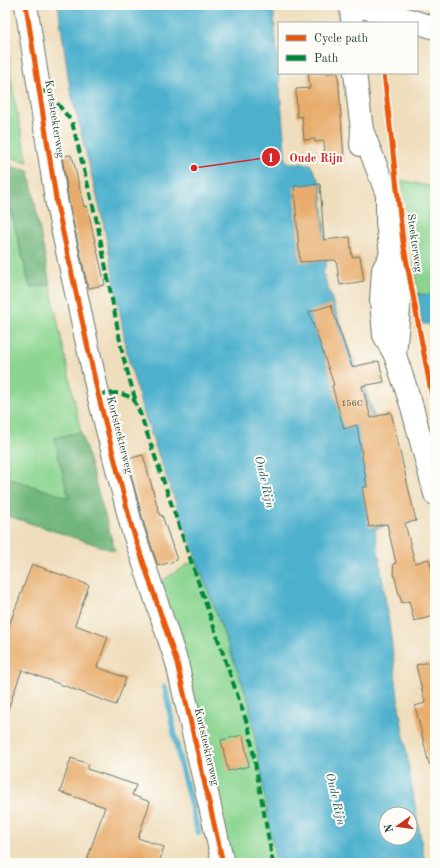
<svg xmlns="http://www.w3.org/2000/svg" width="440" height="868" font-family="'Old Standard TT',serif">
  <rect width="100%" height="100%" fill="#fdfcf7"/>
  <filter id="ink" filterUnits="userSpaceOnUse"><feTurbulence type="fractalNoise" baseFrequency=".025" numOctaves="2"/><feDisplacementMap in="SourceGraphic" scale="8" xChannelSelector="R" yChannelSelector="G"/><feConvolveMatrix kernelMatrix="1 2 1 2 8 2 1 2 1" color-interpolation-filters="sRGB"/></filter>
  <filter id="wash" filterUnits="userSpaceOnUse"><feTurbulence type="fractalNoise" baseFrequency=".012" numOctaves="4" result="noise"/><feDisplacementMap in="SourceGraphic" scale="16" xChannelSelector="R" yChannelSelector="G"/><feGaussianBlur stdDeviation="0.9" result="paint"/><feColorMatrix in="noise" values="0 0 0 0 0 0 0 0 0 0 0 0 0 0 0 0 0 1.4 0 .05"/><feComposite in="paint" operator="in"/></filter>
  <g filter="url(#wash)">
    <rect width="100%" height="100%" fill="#efdebd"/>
    <!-- green -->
    <g fill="#8bd591" stroke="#558962">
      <path d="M5,45L9,47C9,85 20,125 28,162L5,156Z"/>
      <polygon points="402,180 435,188 435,295 418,294"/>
      <polygon points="5,204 9,205 30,287 50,285 81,432 54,438 69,498 5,477"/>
      <polygon points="196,559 249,702 276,863 227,863 152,587"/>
    </g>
    <!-- forest -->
    <g fill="#70b67b" stroke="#487a58">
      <polygon points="5,165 29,171 50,285 30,287 9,205 5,204"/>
      <polygon points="81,432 115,551 5,515 5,477 69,498 54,438"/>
    </g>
    <!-- water -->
    <g fill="#4eb1cd" stroke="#367780" fill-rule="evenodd">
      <path d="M58,5H273L286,162L310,164L321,184L327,261L323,273L351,356L362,378L375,420L393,523L375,529L391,637L399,706L414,800L425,863H276L249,702L168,482L142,408L128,358L103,221L70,89ZM386,814H410V838H386Z"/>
      <polygon points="418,294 435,295 435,324 422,324"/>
    </g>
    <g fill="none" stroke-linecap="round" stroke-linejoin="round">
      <!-- stream -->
      <g stroke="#4eb1cd" stroke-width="6">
        <polyline points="5,39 9,40"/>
        <polyline points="165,687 180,762 198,832"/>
      </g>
    </g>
    <g id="blocks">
      <!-- building -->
      <g fill="#e8ad6d">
        <polygon points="308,73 338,73 344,160 325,161 324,141 315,142 315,139 304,140 302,116 297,117 296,89 310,88"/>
        <polygon points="71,155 72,159 73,159 84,207 87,206 105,285 88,288 69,203 62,156"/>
        <polygon points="320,184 324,240 350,237 352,257 360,256 364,281 340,285 336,260 300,262 294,186"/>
        <polygon points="331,305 352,367 379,361 384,382 362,386 371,418 391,412 416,521 405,523 415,563 429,559 435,584 435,616 414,621 409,601 402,603 398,591 393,569 394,568 393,564 396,563 387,524 369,527 362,487 367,487 357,425 344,429 332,386 334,385 309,312"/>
        <polygon points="143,455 160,516 162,515 177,560 158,566 144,524 127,459"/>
        <polygon points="32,564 89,585 75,625 108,637 97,667 126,678 116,705 22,670 7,712 5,712 5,636"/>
        <polygon points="435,661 435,763 429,764 415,706 425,703 416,665"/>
        <polygon points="243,735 249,766 228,771 221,740"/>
        <polygon points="71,758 89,764 87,769 136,785 132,795 150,802 138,838 164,847 159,863 86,863 105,807 60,792"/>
      </g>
    </g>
  </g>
  <g filter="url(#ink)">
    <use href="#blocks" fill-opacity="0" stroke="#687564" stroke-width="1"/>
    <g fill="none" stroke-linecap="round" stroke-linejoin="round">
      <!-- minor casing -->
      <g stroke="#687564" stroke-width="24">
        <g id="minor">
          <polyline points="26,5 57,205 98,394 132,528 177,663 223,863"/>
          <polyline points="351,6 377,10 435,28"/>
        </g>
      </g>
      <!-- major casing -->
      <g stroke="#687564" stroke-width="24">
        <g id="major">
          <polyline points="351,5 352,23"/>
          <polyline points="355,73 362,130 361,145"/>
          <polyline points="362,130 387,194 387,222 391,255 398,272 400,296 395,355"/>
          <polyline points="391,255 383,270 381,301 384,335 395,355 412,407 435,494"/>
        </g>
      </g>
      <!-- minor -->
      <use href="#minor" stroke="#fff" stroke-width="22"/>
      <!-- major -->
      <use href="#major" stroke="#fff" stroke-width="22"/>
      <!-- quiet -->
      <g stroke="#00873e" stroke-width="4" stroke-dasharray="8 4" stroke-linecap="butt">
        <polyline points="39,89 50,94 72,122 97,222 123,356 136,402"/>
        <polyline points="98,394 119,393 133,398 140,413 249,729 273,863"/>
      </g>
      <!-- cycleway casing -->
      <g stroke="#fdfcf7" stroke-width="8">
        <g id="cycleway">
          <polyline points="26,5 57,205 98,394 132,528 177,663 223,863"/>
          <polyline points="384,73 403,242 435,413"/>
        </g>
      </g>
      <!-- cycleway -->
      <use href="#cycleway" stroke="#e8590c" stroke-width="5"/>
    </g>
  </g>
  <g text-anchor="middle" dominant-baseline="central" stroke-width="4" stroke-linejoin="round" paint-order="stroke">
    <!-- number labels -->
    <g font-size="9" fill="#515942">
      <text x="352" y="403">156C</text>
    </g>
    <!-- street labels -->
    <g font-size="11" fill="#1f3d34" stroke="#fdfcf7">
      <text transform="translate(54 119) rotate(81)">Kortsteekterweg</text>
      <text transform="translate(414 243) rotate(82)">Steekterweg</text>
      <text transform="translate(119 435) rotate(76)">Kortsteekterweg</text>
      <text transform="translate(206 747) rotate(77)">Kortsteekterweg</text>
    </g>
    <!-- water labels -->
    <g font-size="12" font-style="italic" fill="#2d6062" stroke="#fdfcf7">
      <text transform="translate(264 482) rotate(77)">Oude Rijn</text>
      <text transform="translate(335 799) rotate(77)">Oude Rijn</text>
    </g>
  </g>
  <!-- callouts -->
  <path fill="none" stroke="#d62828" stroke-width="1.5" d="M194 168L271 157"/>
  <g fill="#d62828" stroke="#fdfcf7" stroke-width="1.5">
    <circle cx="194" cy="168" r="4"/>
    <circle cx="271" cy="157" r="10"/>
  </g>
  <g font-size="12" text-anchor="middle" font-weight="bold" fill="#fff">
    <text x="271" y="162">1</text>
  </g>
  <g font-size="12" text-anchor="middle" font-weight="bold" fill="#d62828" stroke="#fdfcf7" stroke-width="4" stroke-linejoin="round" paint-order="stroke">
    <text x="316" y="162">Oude Rijn</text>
  </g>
  <!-- margin -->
  <rect width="440" height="868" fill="none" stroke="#fdfcf7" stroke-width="20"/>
  <!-- legend -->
  <rect x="278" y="22" width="140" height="52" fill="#fdfcf7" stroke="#a4b0a9"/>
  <rect x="286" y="35" width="20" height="6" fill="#e8590c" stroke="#a4b0a9"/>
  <text x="314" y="42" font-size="12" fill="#1f3d34">Cycle path</text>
  <rect x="286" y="55" width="20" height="6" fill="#00873e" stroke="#a4b0a9"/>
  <text x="314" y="62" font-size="12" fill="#1f3d34">Path</text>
  <!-- north arrow -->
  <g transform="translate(398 826) rotate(256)"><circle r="19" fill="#fdfcf7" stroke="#a4b0a9"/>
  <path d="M0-3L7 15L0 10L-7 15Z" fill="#c8321e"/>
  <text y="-6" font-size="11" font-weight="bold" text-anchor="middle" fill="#1f3d34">N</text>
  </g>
</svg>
